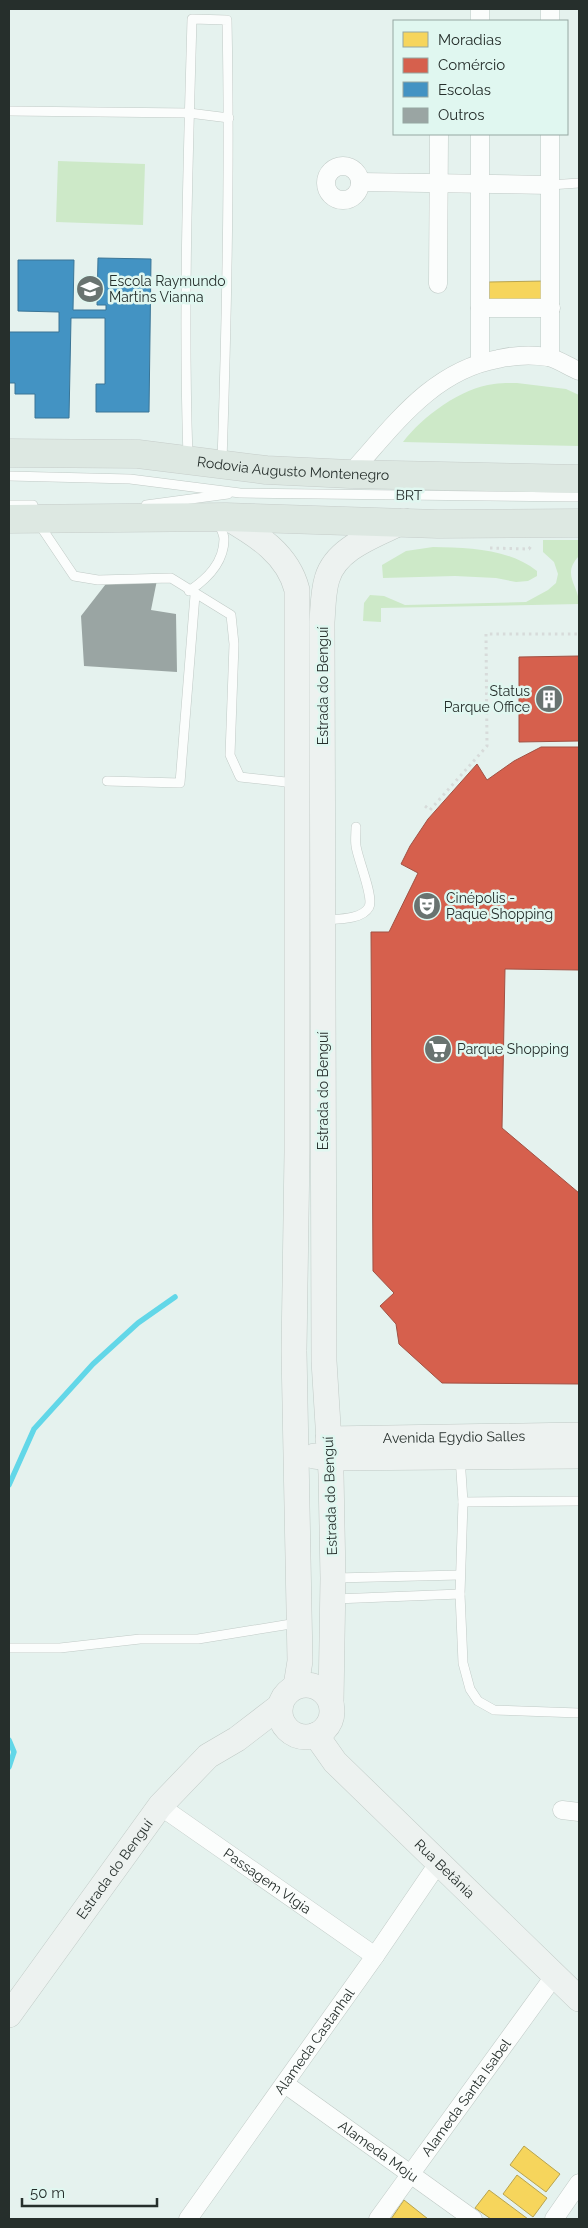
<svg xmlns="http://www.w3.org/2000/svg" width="588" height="2228" font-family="Raleway,sans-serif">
  <rect width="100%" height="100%" fill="#e5f2ee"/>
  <!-- green -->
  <g fill="#cde9c8">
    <polygon points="58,161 145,164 143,225 56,222"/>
    <path d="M517,383L566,389L579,395V446L403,442C423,416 461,388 494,384C501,383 509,383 517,383Z"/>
    <path d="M543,540H579V556C561,575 579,585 579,604L381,608V622L363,621L364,603L370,595L384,596L405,605L526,602L548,590L556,583L558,574L554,562L543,552Z"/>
    <path d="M433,547C469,548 507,548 537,571V576L528,581L516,582L496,578L455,576L383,578L382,565L406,551Z"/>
  </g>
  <!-- homes -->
  <g fill="#f6d55c" stroke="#b8a34e">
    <polygon points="545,281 545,305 489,305 489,282"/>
    <polygon points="524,2146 560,2174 546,2192 510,2165"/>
    <polygon points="517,2175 547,2198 533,2217 503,2194"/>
    <polygon points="489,2190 528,2219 491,2219 475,2208"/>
    <polygon points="404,2200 428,2219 391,2219"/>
  </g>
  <!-- shops -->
  <g fill="#d6604d" stroke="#a15143">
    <polygon points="579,656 579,741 519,742 519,657"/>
    <polygon points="541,747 579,747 579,970 505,969 502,1128 579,1193 579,1384 442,1383 399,1344 396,1324 380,1306 394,1293 373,1271 371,932 389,932 418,873 401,864 410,846 428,819 477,764 487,780 514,761"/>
  </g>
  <!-- schools -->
  <polygon fill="#4393c3" stroke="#3a7596" points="98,258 151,259 149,412 96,412 96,384 105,384 105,318 71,318 69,418 35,418 35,394 15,394 15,383 9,383 9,332 59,332 59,312 18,311 18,260 74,260 73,310 106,310 106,305 97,305"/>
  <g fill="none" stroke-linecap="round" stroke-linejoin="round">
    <!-- stream -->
    <g stroke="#62d7e8" stroke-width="5.5">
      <polyline points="9,1485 34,1429 93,1364 138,1323 175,1297"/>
      <polyline points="9,1740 14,1752 9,1767"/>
    </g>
  </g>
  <!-- building -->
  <polygon fill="#9aa5a3" points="109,580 157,580 151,610 176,614 177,672 84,666 81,616"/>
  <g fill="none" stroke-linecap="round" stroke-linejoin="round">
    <!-- lane casing -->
    <g stroke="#c0cac6" stroke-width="10">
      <g id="lane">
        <polyline points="9,111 189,113 229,118"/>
        <polyline points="550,185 579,183"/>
        <path d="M188,457C183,311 188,165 192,19L227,20C230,167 227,314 222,461"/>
        <polyline points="9,476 130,479 240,493 579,497"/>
        <polyline points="9,505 33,505"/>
        <polyline points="146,505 228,494"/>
        <polyline points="39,524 74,576 98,580 171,578 231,615 234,644 230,755 240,777 295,783"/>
        <path d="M189,591C207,579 224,563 224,539C224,533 219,525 217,520"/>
        <polyline points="107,781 180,783 195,595"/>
        <path d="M325,920C337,919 362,920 369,907C374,897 358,860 356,846C355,840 356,833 356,827"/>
        <polyline points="460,1457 463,1502"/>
        <polyline points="579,1501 463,1502 460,1594 463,1663 470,1689 478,1701 494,1710 579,1713"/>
        <polyline points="335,1578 460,1575"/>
        <polyline points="335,1599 460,1594"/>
        <polyline points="9,1648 60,1648 140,1639 198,1639 297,1623"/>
      </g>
    </g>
    <!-- street casing -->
    <g stroke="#c0cac6" stroke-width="19">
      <g id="street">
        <polyline points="480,9 480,21"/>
        <polyline points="550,21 550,9"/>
        <polyline points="480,134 480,362"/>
        <circle cx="343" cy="183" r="17"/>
        <polyline points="360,182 550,185"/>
        <polyline points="438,284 439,134"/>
        <polyline points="480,308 551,308"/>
        <polyline points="550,357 550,134"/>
        <path d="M350,474C393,427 431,371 498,359C515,355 530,354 548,357C558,359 569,367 579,371"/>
        <path id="s1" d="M160,1806L375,1956"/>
        <polyline points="562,1810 579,1812"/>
        <path id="s2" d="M285,2084L473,2219"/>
        <path id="s3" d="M188,2219L375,1956L439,1862"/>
        <path id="s4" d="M378,2219L555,1975"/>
        <polyline points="554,2219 579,2183"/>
      </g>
    </g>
    <!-- secondary casing -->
    <g stroke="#c0cac6" stroke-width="26">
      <g id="secondary">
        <path d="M226,517C257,535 288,554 297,590V1152L294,1351L300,1661L296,1686"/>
        <path id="s5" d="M328,1439L579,1435"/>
        <polyline points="314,1456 330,1458 579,1456"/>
        <circle cx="306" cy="1711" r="26"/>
        <path d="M331,1702L333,1578L331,1474L324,1361L322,622C323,608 323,592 327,579C336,547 377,535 404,521"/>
        <path id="s6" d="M316,1735L335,1762L579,1999"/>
        <path id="s7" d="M9,2015L160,1806L208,1756L237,1739L280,1706"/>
      </g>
    </g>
    <!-- primary casing -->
    <g stroke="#c6cdca" stroke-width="29">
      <g id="primary">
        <path id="s8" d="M9,453L138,454L266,470L350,474L579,479"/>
        <polyline points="9,519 226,517 438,524 579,523"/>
      </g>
    </g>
    <!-- path -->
    <g stroke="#d7dbda" stroke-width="3" stroke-dasharray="2.5 4" stroke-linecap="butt">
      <polyline points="490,548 529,549 531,546"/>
      <polyline points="425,806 430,810 487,746 486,634 579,634"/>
    </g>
    <!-- lane -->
    <use href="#lane" stroke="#fbfdfc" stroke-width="9"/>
    <!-- street -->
    <use href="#street" stroke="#fbfdfc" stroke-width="18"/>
    <!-- secondary -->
    <use href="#secondary" stroke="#edf2f0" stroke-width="25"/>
    <!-- primary -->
    <use href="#primary" stroke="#dde8e2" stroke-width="28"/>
  </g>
  <!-- icons -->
  <defs>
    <g id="school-disc" transform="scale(1.4375)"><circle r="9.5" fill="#697370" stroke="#e0f7f0"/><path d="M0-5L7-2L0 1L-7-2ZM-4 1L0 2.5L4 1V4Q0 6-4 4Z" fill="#fff"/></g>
    <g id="building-disc" transform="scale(1.4375)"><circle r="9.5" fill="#697370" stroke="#e0f7f0"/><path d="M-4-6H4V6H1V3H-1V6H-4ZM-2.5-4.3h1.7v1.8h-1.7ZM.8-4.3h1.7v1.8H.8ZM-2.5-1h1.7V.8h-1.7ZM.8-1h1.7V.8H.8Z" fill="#fff"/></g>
    <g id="theatre-disc" transform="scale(1.4375)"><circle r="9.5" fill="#697370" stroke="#e0f7f0"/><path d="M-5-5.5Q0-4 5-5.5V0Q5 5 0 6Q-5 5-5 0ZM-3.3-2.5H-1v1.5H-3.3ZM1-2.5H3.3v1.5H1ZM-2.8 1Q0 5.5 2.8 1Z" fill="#fff"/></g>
    <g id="supermarket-disc" transform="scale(1.4375)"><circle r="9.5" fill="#697370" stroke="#e0f7f0"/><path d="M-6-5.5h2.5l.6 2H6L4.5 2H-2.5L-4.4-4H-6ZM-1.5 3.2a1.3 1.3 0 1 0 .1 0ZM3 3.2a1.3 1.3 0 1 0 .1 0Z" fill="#fff"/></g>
  </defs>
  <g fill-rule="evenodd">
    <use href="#school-disc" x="90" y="289"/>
    <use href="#building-disc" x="549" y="699"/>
    <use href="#theatre-disc" x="427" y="906"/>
    <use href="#supermarket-disc" x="438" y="1049"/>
  </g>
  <g text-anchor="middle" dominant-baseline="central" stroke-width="5" stroke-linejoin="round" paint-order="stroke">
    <!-- poi labels -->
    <g font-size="14" fill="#262f2c" stroke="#e0f7f0" text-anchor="start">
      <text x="109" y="281">Escola Raymundo<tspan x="109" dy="16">Martins Vianna</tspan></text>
      <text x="530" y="691" text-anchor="end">Status<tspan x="530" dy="16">Parque Office</tspan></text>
      <text x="446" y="898">Cinépolis -<tspan x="446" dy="16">Paque Shopping</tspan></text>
      <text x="457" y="1049">Parque Shopping</text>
    </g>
    <!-- street labels -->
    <g font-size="14" fill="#262f2c" stroke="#e0f7f0">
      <text stroke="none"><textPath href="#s8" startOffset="285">Rodovia Augusto Montenegro</textPath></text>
      <text transform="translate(409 495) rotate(1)">BRT</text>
      <text transform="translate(323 686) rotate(-90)">Estrada do Benguí</text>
      <text transform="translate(323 1091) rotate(-90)">Estrada do Benguí</text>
      <text stroke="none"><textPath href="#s5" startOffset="126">Avenida Egydio Salles</textPath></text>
      <text transform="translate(330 1496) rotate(-92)">Estrada do Benguí</text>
      <text stroke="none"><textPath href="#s7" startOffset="180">Estrada do Benguí</textPath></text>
      <text stroke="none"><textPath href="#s6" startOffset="186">Rua Betânia</textPath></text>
      <text stroke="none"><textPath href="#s1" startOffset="131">Passagem Vlgia</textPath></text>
      <text stroke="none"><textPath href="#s3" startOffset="218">Alameda Castanhal</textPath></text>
      <text stroke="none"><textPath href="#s4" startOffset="150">Alameda Santa Isabel</textPath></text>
      <text stroke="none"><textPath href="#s2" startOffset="115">Alameda Moju</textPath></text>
    </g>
  </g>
  <!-- border -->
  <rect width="588" height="2228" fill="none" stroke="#262f2c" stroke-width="20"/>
  <!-- legend -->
  <rect x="393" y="20" width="175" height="115" fill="#e0f7f0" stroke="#96a7a2"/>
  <rect x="403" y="32" width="25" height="15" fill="#f6d55c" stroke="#96a7a2"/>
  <text x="438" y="45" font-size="15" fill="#262f2c">Moradias</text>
  <rect x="403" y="58" width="25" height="15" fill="#d6604d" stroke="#96a7a2"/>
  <text x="438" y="70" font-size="15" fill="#262f2c">Comércio</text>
  <rect x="403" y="82" width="25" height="15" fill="#4393c3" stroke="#96a7a2"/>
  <text x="438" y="95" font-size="15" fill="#262f2c">Escolas</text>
  <rect x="403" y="108" width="25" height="15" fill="#9aa5a3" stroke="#96a7a2"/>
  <text x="438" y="120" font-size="15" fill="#262f2c">Outros</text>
  <!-- scale -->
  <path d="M22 2198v8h135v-8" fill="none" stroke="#262f2c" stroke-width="2.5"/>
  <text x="30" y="2198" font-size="15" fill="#262f2c" stroke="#e0f7f0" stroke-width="4" paint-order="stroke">50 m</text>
</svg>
